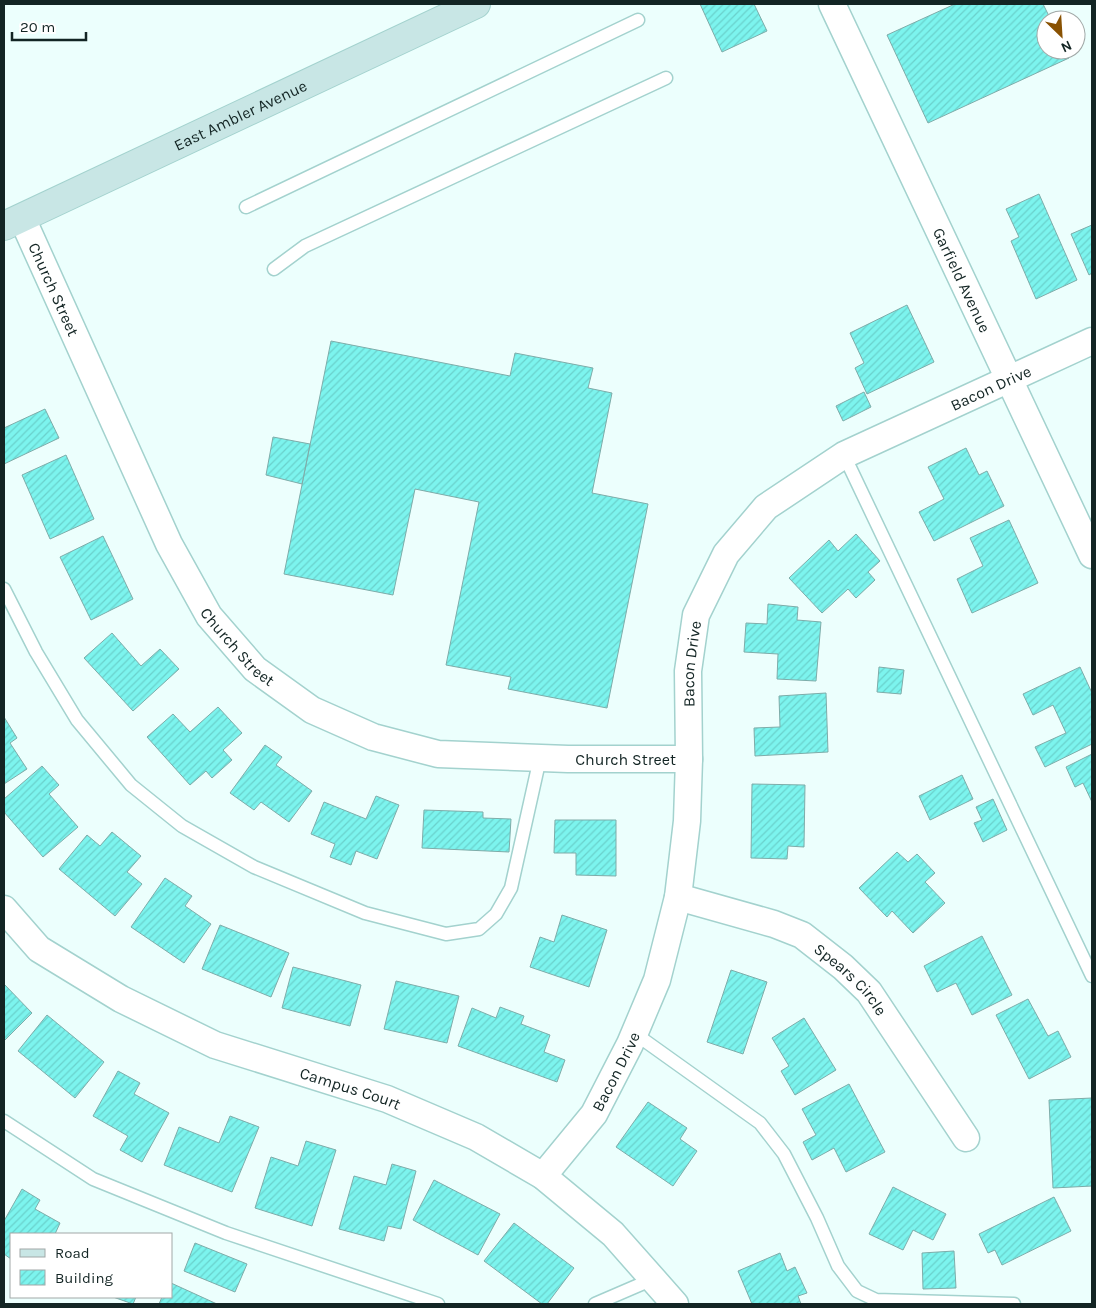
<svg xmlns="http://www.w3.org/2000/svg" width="1096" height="1308" font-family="Karla,sans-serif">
  <defs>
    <pattern id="building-hatch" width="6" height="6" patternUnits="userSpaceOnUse" patternTransform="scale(1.25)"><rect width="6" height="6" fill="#7cf4ee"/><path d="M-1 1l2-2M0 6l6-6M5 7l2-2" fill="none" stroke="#6ad1cc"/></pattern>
  </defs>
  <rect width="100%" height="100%" fill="#ecfffd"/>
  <!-- building -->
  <g fill="url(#building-hatch)" stroke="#7eaca9">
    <polygon points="700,4 754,4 767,31 722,52"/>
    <polygon points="955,4 1043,4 1051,20 1046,20 1046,50 1065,50 1069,58 928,123 887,35"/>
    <polygon points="1039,194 1077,280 1036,299 1011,241 1019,237 1006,209"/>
    <polygon points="1092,225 1092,273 1089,275 1071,234"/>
    <polygon points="907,305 934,362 867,394 855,368 864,363 850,333"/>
    <polygon points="331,341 510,376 515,353 593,368 588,388 612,393 592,493 648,504 607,708 508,689 511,677 446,665 479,502 415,489 393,595 284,574"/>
    <polygon points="864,392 871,407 843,421 836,406"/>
    <polygon points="45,409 59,438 4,464 4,428"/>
    <polygon points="273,437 310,444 302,484 266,475"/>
    <polygon points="966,448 979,475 987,471 1004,506 934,541 919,512 944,499 928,467"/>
    <polygon points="66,455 94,519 50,539 22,475"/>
    <polygon points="1009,520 1038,583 972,613 957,579 983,566 970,538"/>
    <polygon points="856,534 880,561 868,572 875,580 856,598 848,589 822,613 789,578 829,540 838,551"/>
    <polygon points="103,536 133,599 91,620 60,557"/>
    <polygon points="768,604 798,607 797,620 821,622 816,681 777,679 778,654 744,652 746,623 767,624"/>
    <polygon points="112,633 141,666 160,649 179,669 133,711 84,658"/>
    <polygon points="879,667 904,670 901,694 877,692"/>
    <polygon points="1080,667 1092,693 1092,744 1045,767 1035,747 1066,733 1053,705 1033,715 1023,694"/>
    <polygon points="826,693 828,752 755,756 754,728 780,727 779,696"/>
    <polygon points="218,707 242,733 223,750 232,760 212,778 206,771 190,785 147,737 173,714 190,732"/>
    <polygon points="4,717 17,738 10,743 27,769 4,784"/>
    <polygon points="265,745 282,757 276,765 312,791 289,822 261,802 254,810 230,793"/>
    <polygon points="1092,754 1092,802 1083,783 1075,787 1066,767"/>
    <polygon points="42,766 59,785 49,794 78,827 43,857 4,812 4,799"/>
    <polygon points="962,775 973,799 930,820 919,796"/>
    <polygon points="752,784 805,785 804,847 788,846 787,859 751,858"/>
    <polygon points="376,796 399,805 377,859 356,851 351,865 330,857 335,844 311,834 324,802 366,819"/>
    <polygon points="993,799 1007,830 983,842 974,823 982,820 976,807"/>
    <polygon points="424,810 483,812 483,818 511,819 509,852 422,848"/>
    <polygon points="555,820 616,820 616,876 576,875 576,853 554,853"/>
    <polygon points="112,832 141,856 127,872 142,884 115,916 59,869 87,835 100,846"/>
    <polygon points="897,852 908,862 917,854 935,873 925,882 945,903 913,933 892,911 887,917 859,888"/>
    <polygon points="165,878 192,896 185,906 211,924 184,963 131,927"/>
    <polygon points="562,915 607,930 589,987 530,967 540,937 554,942"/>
    <polygon points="220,925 289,953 271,997 202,969"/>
    <polygon points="982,936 1012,995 972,1015 956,983 937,992 924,966"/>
    <polygon points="293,967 361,985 350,1026 282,1008"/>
    <polygon points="731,970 767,982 743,1054 707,1042"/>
    <polygon points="396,981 459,996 447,1043 384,1029"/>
    <polygon points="4,984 32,1013 4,1041"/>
    <polygon points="1028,999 1048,1036 1058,1031 1071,1057 1029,1079 996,1015"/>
    <polygon points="500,1007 524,1016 521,1024 550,1035 544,1052 565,1060 557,1082 458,1046 472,1008 496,1018"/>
    <polygon points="47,1015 104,1062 75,1098 18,1051"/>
    <polygon points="804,1018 836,1070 795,1095 781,1071 789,1066 772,1038"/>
    <polygon points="118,1071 140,1083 134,1094 169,1113 142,1162 120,1150 128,1136 93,1116"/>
    <polygon points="849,1084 885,1152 846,1172 834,1148 812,1160 803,1142 816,1135 802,1109"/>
    <polygon points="1092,1098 1092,1186 1053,1188 1049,1100"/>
    <polygon points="648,1102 687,1128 680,1139 697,1151 673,1186 616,1147"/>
    <polygon points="230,1116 259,1127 232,1192 164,1165 179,1127 219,1143"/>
    <polygon points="306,1141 336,1150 312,1226 255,1208 271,1157 298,1166"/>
    <polygon points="392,1164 416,1171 401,1229 388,1226 384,1241 339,1229 354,1176 386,1185"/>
    <polygon points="434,1180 500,1214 478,1255 413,1220"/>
    <polygon points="893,1187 946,1214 933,1240 913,1230 903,1250 869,1234"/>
    <polygon points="22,1189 40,1200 35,1209 60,1223 55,1234 11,1234 11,1259 4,1254 4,1221"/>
    <polygon points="1054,1197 1071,1231 1002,1265 995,1250 988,1253 979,1234"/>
    <polygon points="514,1223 574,1268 547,1304 542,1304 484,1261"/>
    <polygon points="195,1243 247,1264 235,1292 184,1271"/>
    <polygon points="954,1251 956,1288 923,1289 922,1253"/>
    <polygon points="780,1253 787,1271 795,1267 807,1293 798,1296 801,1304 752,1304 738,1271"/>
    <polygon points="171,1283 217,1304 159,1304 162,1297 171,1297"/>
    <polygon points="113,1297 136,1297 133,1304"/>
  </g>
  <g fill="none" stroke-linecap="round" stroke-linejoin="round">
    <!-- lane casing -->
    <g stroke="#a3d2ce" stroke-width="15">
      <g id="lane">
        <polyline points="246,207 638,20"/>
        <polyline points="274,269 305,246 666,78"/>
        <polyline points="844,455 1092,976"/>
        <polyline points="4,589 36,652 77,720 131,785 182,826 254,867 365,913 446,934 479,929 496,914 511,888 540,758"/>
        <polyline points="634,1033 760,1123 784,1154 817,1218 838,1266 857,1291 876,1300 1014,1304"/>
        <polyline points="4,1121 93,1179 226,1233 438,1304"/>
        <polyline points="595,1304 653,1279"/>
      </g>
    </g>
    <!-- street casing -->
    <g stroke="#a3d2ce" stroke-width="29">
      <g id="street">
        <path id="s1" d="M832,4L1092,555"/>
        <path id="s2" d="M22,218L169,544L209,616L255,669L312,710L373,737L438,754L568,759H689"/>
        <path id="s3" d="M678,897L774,924L802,935L843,967L869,992L966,1138"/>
        <path id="s4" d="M4,909L39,949L121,999L215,1045L387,1099L476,1137L543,1176L613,1234L675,1304"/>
        <path id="s5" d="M543,1176L594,1114L630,1044L657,980L678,897L687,821L689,759L688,671L696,615L726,554L766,507L844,455L1092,341"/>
      </g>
    </g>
    <!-- secondary casing -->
    <g stroke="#a3d2ce" stroke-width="30">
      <g id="secondary">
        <path id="s6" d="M4,226L476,4"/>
      </g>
    </g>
    <!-- lane -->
    <use href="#lane" stroke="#fff" stroke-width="12"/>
    <!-- street -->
    <use href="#street" stroke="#fff" stroke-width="26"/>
    <!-- secondary -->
    <use href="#secondary" stroke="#c8e6e5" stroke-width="28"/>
  </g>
  <g text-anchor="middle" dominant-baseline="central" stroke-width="5" stroke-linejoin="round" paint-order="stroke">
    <!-- street labels -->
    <g font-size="16" fill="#132524" stroke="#fff">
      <text stroke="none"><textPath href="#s6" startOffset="261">East Ambler Avenue</textPath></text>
      <text stroke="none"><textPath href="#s1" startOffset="305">Garfield Avenue</textPath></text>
      <text stroke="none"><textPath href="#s2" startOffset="78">Church Street</textPath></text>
      <text stroke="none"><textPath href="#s5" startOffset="982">Bacon Drive</textPath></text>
      <text stroke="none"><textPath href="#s2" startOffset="482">Church Street</textPath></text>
      <text stroke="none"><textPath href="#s5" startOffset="548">Bacon Drive</textPath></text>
      <text stroke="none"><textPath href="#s2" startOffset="902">Church Street</textPath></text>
      <text stroke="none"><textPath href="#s3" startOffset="196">Spears Circle</textPath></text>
      <text stroke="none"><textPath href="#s5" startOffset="128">Bacon Drive</textPath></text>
      <text stroke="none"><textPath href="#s4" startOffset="396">Campus Court</textPath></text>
    </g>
  </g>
  <!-- border -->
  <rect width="1096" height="1308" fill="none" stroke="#132524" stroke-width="10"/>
  <!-- legend -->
  <rect x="10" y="1233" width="162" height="65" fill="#ffffff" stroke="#a1a8a7"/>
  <rect x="20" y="1249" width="25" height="8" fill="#c8e6e5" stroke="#a1a8a7"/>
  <text x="55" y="1258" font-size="15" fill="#132524">Road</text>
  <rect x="20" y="1270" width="25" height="15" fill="url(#building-hatch)" stroke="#a1a8a7"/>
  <text x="55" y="1283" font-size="15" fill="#132524">Building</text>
  <!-- north arrow -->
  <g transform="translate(1061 35) rotate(155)"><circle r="24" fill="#ffffff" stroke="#a1a8a7"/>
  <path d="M0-4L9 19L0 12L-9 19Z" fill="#895203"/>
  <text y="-8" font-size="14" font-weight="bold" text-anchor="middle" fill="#132524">N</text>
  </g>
  <!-- scale -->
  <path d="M12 32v8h74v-8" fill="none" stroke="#132524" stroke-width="2.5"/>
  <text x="20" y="32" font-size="15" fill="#132524" stroke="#ffffff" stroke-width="4" paint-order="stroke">20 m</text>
</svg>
